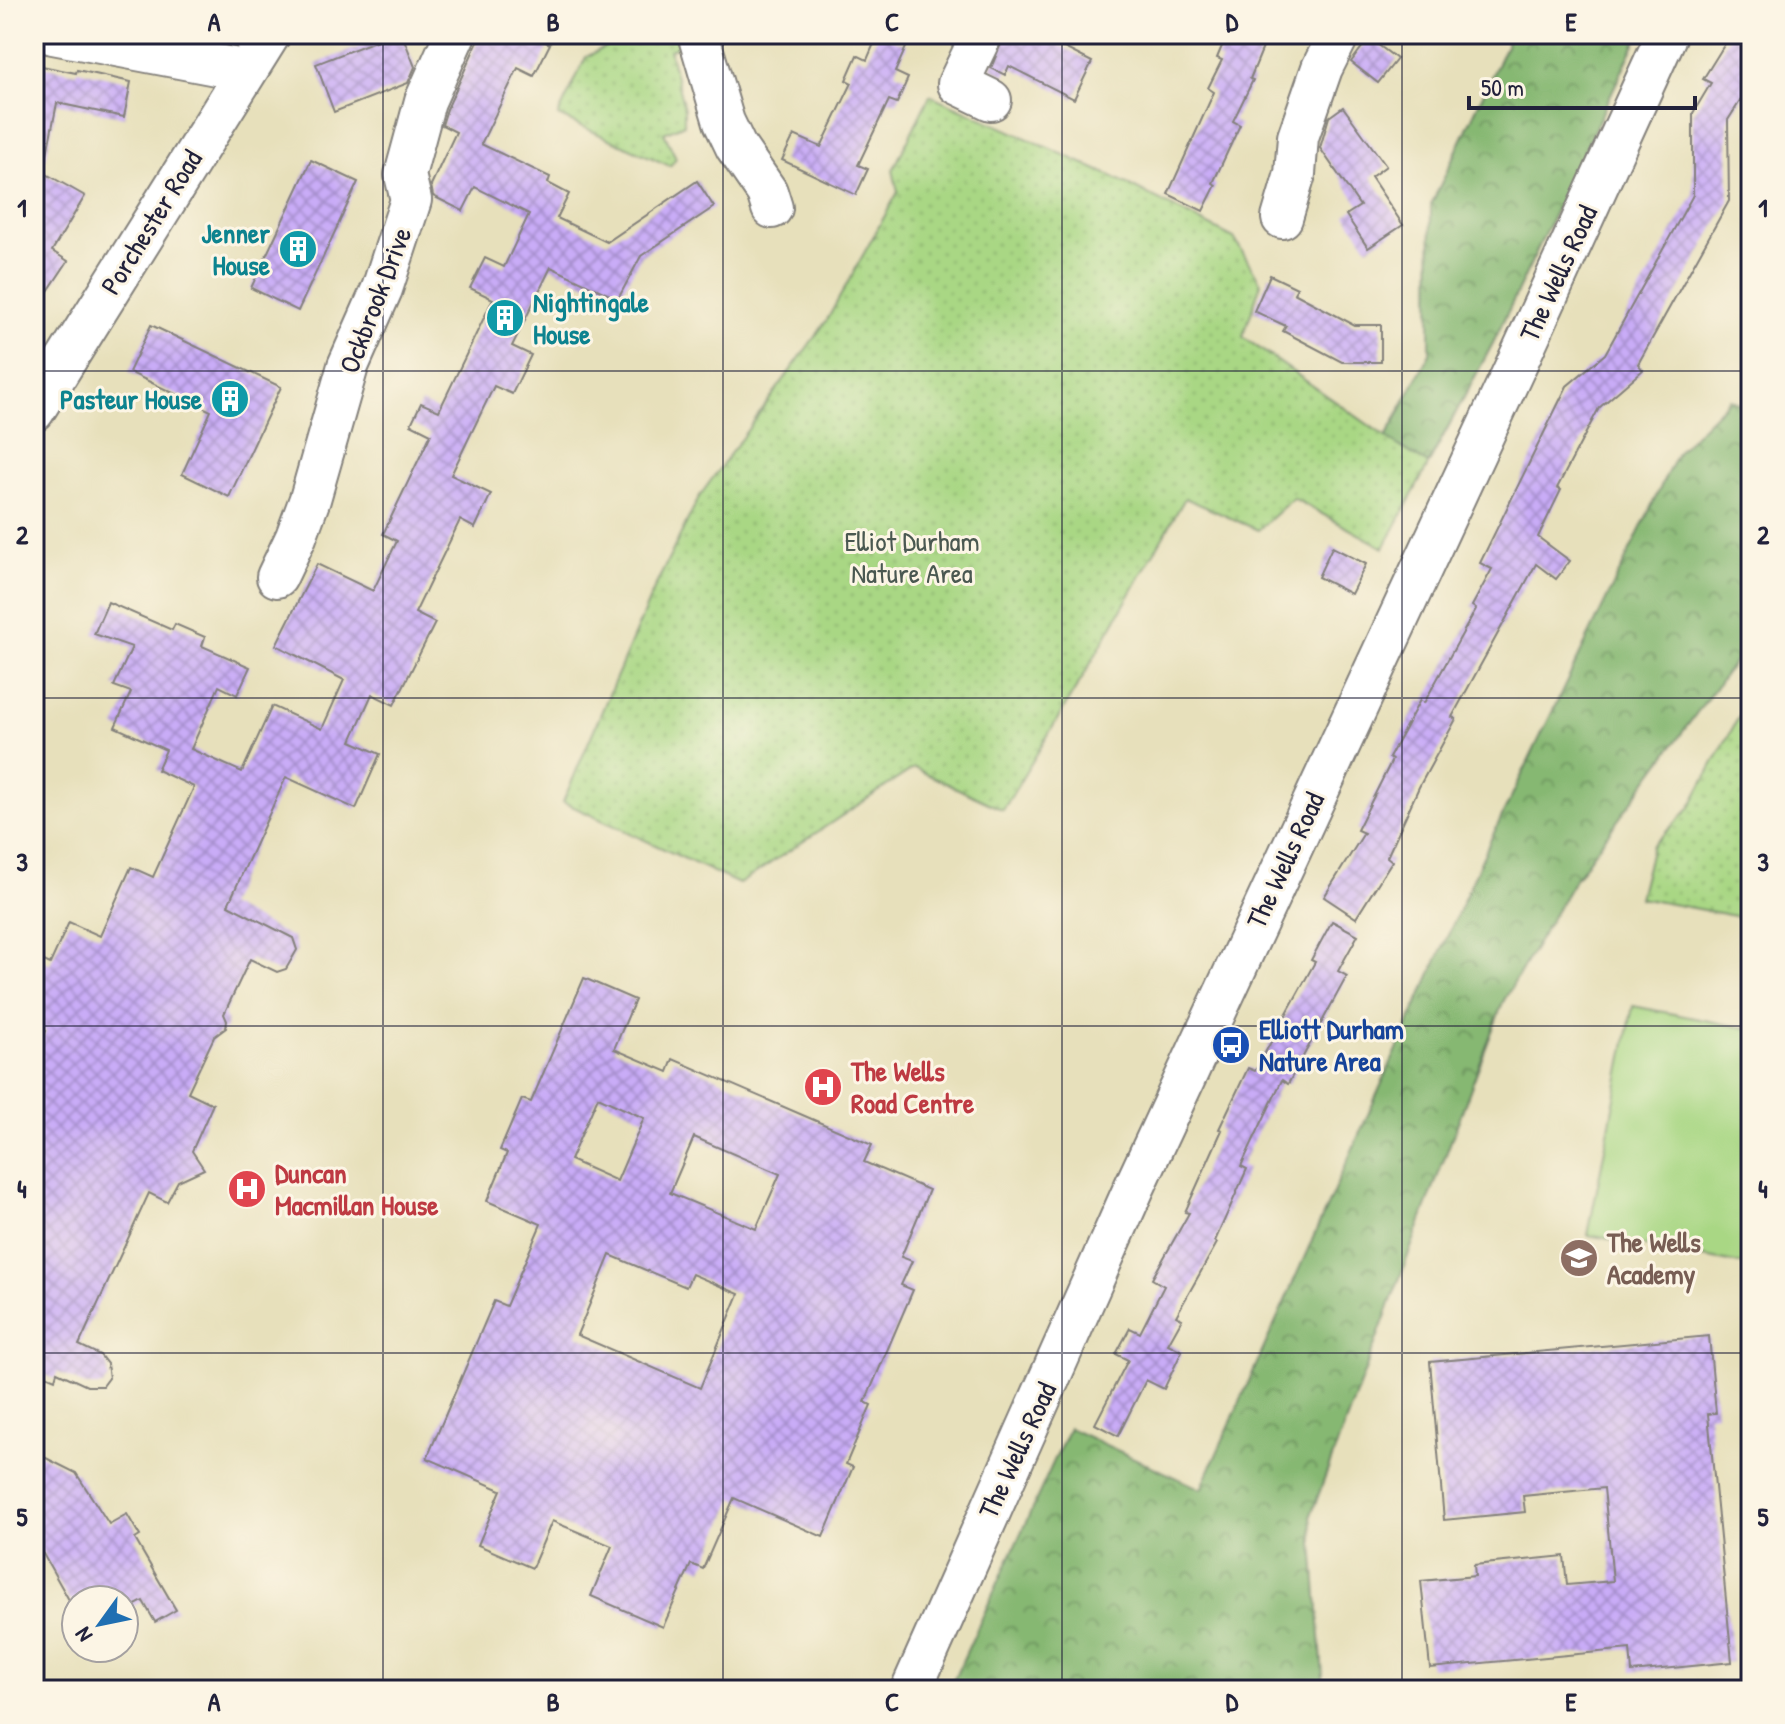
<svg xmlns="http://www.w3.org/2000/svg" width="1785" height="1724" font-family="'Patrick Hand',sans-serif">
  <defs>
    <pattern id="grass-dots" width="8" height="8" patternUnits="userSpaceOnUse" patternTransform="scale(2)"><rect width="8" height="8" fill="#a9d784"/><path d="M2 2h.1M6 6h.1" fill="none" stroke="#91b873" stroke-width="1.8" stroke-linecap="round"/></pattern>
    <pattern id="forest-crowns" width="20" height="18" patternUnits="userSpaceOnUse" patternTransform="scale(2)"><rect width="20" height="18" fill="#86b872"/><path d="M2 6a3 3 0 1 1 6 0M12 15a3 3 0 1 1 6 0" fill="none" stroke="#6d955f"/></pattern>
    <pattern id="building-cross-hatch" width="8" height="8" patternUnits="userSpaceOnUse" patternTransform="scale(2)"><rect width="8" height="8" fill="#c9acf7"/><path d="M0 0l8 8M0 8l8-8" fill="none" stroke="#a38cc9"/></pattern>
  </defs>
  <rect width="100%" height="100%" fill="#fcf5e5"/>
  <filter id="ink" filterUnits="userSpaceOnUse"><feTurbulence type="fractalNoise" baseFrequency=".0125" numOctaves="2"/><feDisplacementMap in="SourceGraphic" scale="16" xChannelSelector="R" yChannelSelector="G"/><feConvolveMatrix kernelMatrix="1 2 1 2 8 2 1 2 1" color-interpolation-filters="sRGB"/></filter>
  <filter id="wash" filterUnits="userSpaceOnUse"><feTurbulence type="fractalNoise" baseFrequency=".006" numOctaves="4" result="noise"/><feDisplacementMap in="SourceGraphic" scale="32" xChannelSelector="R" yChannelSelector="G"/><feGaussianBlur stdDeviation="1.8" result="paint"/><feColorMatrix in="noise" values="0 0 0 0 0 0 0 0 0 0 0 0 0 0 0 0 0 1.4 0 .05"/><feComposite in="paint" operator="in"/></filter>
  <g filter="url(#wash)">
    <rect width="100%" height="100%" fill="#e7e0bb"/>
    <!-- grass -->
    <g fill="url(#grass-dots)" stroke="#667c60" stroke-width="2">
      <polygon points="630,34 683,34 685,45 669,50 684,109 684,124 664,133 676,158 670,166 558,116 586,57"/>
      <polygon points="1507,34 1636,34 1637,39 1493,343 1384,548 1293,498 1258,530 1185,498 1087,670 1003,810 914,768 739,884 563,802 654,589 699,497 827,320 898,192 893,170 930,95 1111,176 1234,238 1261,283 1243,337 1386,437 1430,353 1431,205 1506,46"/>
      <polygon points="1751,694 1751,919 1639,898 1652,846 1689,809"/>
    </g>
    <!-- forest -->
    <g fill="url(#forest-crowns)" stroke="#546d56" stroke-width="2">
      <polygon points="1507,34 1636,34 1637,39 1493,343 1428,464 1386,438 1430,353 1431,205 1506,46"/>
      <polygon points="1730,399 1751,410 1751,639 1574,880 1503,1002 1311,1515 1324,1690 949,1690 1069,1428 1201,1489 1490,841 1678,451"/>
    </g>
    <!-- pitch -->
    <polygon fill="#a9d784" stroke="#667c60" stroke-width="2" points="1633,1006 1751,1029 1751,1266 1588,1235"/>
    <g id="blocks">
      <!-- building -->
      <g fill="url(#building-cross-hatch)" fill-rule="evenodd">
        <polygon points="393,34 402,34 415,67 408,83 334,112 316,64"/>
        <polygon points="481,34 529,34 550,44 534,76 518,68 481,144 550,177 548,183 569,194 557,218 607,242 697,181 714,207 641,256 618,299 551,267 512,346 531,355 512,394 494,386 451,475 491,494 475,528 460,520 415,613 435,623 394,705 372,694 351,741 380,754 356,809 286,777 228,905 293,938 297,950 286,969 277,972 250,959 224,1014 227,1021 226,1028 214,1037 188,1092 213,1104 192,1151 204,1169 178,1181 167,1202 149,1193 102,1295 79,1345 100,1355 107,1364 109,1378 103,1386 87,1386 57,1372 55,1379 34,1370 34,1054 46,1031 34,1025 34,956 50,964 69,922 100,936 131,867 153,877 194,787 157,770 166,750 115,727 131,692 114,686 132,647 94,634 108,602 172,630 175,624 205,637 202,646 250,667 237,695 219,686 191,749 242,772 272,706 322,729 344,680 276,645 317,564 373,591 397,541 383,534 431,434 411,424 421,403 439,411 493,299 470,288 485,258 504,267 529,214 475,187 463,211 433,196 431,185 456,132 442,125 447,109"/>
        <polygon points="878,34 907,45 895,72 908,78 897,103 889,100 858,165 868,169 856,195 782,160 794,135 821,147 852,83 846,80 857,55 867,60"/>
        <polygon points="1005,34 1037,34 1092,62 1074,99 1009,66 1005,75 991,68"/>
        <polygon points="1227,34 1237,34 1264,45 1250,79 1253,80 1233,121 1240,125 1213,183 1216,185 1203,211 1168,194 1214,92 1208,88 1222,60 1217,58"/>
        <polygon points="1731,34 1751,45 1751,84 1728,120 1729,201 1638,364 1643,370 1599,408 1557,488 1561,490 1538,537 1570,561 1556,579 1536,564 1452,717 1456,719 1419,787 1387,857 1392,861 1356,918 1324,897 1364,833 1357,830 1392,760 1389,758 1420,700 1424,703 1476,609 1472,606 1492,569 1480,563 1567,386 1605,354 1693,195 1693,113 1711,83 1703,79"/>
        <polygon points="1369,38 1397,59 1378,83 1351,62"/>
        <polygon points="37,65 76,73 77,70 131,82 124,117 57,103 46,159 34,158 34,81"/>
        <polygon points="1343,107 1386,166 1371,177 1403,225 1368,248 1346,215 1360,206 1320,148 1329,117"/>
        <polygon points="311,160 358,182 298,311 251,288"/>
        <polygon points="34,167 85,196 52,251 68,261 34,312"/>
        <polygon points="1270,275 1297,288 1294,293 1354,325 1381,325 1381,362 1342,362 1283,331 1286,326 1254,311"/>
        <polygon points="151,325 281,387 229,497 182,474 211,411 129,372"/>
        <polygon points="1332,547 1366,564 1351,594 1318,577"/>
        <polygon points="1332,921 1358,935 1338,971 1347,976 1288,1084 1282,1080 1241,1166 1247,1169 1215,1241 1217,1243 1176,1316 1182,1319 1168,1344 1182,1351 1164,1389 1146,1380 1118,1436 1095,1424 1128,1360 1116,1354 1130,1328 1140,1333 1164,1286 1152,1279 1189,1213 1185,1212 1222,1130 1219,1129 1248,1068 1255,1071 1315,962 1311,960"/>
        <path d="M584,978L635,1000L614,1049L668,1072L673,1059L872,1145L864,1162L929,1190L901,1257L912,1261L901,1285L913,1290L865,1402L871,1405L846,1464L853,1467L823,1537L734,1498L703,1569L691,1564L663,1627L591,1596L612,1546L552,1521L532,1568L478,1545L501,1490L427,1458L494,1301L506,1306L541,1224L487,1201L507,1153L500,1150L522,1099L531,1102ZM598,1097L644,1118L617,1181L570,1160ZM694,1137L780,1174L756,1229L670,1193ZM610,1255L686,1287L692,1274L739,1294L700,1388L577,1335Z"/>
        <polygon points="1709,1336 1716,1413 1708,1414 1732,1662 1632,1672 1630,1649 1430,1668 1421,1581 1475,1576 1474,1565 1564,1556 1567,1585 1613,1581 1604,1488 1523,1496 1525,1512 1444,1520 1430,1362"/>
        <polygon points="34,1452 76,1473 109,1524 127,1514 140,1536 135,1539 176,1610 155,1622 143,1601 124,1611 124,1600 69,1600 34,1538"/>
      </g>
    </g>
  </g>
  <g filter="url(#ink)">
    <use href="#blocks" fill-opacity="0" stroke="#84817b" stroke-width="2"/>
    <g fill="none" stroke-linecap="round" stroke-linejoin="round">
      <!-- minor casing -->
      <g stroke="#84817b" stroke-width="44">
        <g id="minor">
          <polyline points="53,34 232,68 243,74"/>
          <polyline points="698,34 724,122 736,147 767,192 772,208"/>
          <polyline points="982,34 958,84 991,100"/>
          <polyline points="1282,218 1295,174 1298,137 1322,68 1339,34"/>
          <polyline points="34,411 270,34"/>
          <polyline points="277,577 296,537 310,499 348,366 382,289 411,200 405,175 425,101 455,34"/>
          <polyline points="911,1690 1134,1188 1517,363 1667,34"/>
        </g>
      </g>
      <!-- minor -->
      <use href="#minor" stroke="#fff" stroke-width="40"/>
    </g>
  </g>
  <!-- grid -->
  <path fill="none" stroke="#22223b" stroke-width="2" stroke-opacity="0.55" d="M383,34V1690M723,34V1690M1062,34V1690M1402,34V1690M34,371H1751M34,698H1751M34,1026H1751M34,1353H1751"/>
  <!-- icons -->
  <defs>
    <g id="building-disc" transform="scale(2)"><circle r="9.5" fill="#0f9aa8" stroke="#fcf5e5"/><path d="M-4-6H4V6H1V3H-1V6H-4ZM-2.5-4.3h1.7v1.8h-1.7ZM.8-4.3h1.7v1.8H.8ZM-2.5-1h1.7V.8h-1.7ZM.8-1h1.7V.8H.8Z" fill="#fff"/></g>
    <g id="bus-disc" transform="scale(2)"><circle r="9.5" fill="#1a4fb4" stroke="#fcf5e5"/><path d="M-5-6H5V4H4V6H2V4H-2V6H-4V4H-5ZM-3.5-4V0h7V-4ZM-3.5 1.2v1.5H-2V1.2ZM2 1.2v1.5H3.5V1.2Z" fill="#fff"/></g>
    <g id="hospital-disc" transform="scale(2)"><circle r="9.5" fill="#e0444e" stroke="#fcf5e5"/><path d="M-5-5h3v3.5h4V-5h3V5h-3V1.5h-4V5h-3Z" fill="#fff"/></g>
    <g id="school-disc" transform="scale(2)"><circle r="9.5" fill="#8d6e63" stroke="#fcf5e5"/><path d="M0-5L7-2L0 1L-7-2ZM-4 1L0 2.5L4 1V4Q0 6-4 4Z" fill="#fff"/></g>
  </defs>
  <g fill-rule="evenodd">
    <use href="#building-disc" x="298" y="249"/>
    <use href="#building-disc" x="505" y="318"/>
    <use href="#building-disc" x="230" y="399"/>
    <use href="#bus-disc" x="1231" y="1045"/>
    <use href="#hospital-disc" x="823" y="1087"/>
    <use href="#hospital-disc" x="247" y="1189"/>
    <use href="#school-disc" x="1579" y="1258"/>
  </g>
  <g text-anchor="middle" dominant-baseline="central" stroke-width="6" stroke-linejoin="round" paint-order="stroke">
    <!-- street labels -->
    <g font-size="28" fill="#22223b" stroke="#fcf5e5">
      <text transform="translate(151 222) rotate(-58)">Porchester Road</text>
      <text transform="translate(1558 273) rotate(-65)">The Wells Road</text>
      <text transform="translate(375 300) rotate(-69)">Ockbrook Drive</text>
      <text transform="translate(1285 860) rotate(-65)">The Wells Road</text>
      <text transform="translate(1017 1450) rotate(-65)">The Wells Road</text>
    </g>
    <!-- culture labels -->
    <g font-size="28" font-weight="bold" fill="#0d838f" stroke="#fcf5e5" text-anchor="end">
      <text x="270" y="233">Jenner<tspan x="270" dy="32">House</tspan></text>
      <text x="533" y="302" text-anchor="start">Nightingale<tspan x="533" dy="32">House</tspan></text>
      <text x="202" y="399">Pasteur House</text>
    </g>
    <!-- park labels -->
    <g font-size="28" fill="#4a5851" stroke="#fcf5e5">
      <text x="912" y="541">Elliot Durham<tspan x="912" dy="32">Nature Area</tspan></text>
    </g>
    <!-- transit labels -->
    <g font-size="28" font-weight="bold" fill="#164399" stroke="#fcf5e5" text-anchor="start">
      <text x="1259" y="1029">Elliott Durham<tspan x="1259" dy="32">Nature Area</tspan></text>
    </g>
    <!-- health labels -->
    <g font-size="28" font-weight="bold" fill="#be3a42" stroke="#fcf5e5" text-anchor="start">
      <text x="851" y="1071">The Wells<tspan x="851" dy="32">Road Centre</tspan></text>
      <text x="275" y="1173">Duncan<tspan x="275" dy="32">Macmillan House</tspan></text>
    </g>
    <!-- education labels -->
    <g font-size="28" font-weight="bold" fill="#785e54" stroke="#fcf5e5" text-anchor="start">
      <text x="1607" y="1242">The Wells<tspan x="1607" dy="32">Academy</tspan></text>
    </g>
  </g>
  <!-- margin -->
  <rect width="1785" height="1724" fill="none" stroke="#fcf5e5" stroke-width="88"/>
  <!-- north arrow -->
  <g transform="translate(100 1624) rotate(237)"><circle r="38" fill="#fcf5e5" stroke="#a5a1a1" stroke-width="2"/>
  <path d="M0-6L14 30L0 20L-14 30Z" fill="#1f6fb2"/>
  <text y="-12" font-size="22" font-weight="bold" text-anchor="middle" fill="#22223b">N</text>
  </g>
  <!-- scale -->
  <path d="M1469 96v12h226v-12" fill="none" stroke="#22223b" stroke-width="4"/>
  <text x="1481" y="96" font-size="24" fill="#22223b" stroke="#fcf5e5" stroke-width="6" paint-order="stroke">50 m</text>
  <rect x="44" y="44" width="1697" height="1636" fill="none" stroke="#22223b" stroke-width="3"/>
  <g font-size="26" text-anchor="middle" font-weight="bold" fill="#22223b">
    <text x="214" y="31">A</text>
    <text x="553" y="31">B</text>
    <text x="892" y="31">C</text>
    <text x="1232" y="31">D</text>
    <text x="1571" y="31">E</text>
    <text x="22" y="217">1</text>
    <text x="1763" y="217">1</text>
    <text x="22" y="544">2</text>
    <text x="1763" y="544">2</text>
    <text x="22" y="871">3</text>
    <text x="1763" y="871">3</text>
    <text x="22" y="1198">4</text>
    <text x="1763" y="1198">4</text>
    <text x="22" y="1526">5</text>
    <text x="1763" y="1526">5</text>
    <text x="214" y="1711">A</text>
    <text x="553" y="1711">B</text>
    <text x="892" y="1711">C</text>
    <text x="1232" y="1711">D</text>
    <text x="1571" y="1711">E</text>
  </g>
</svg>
